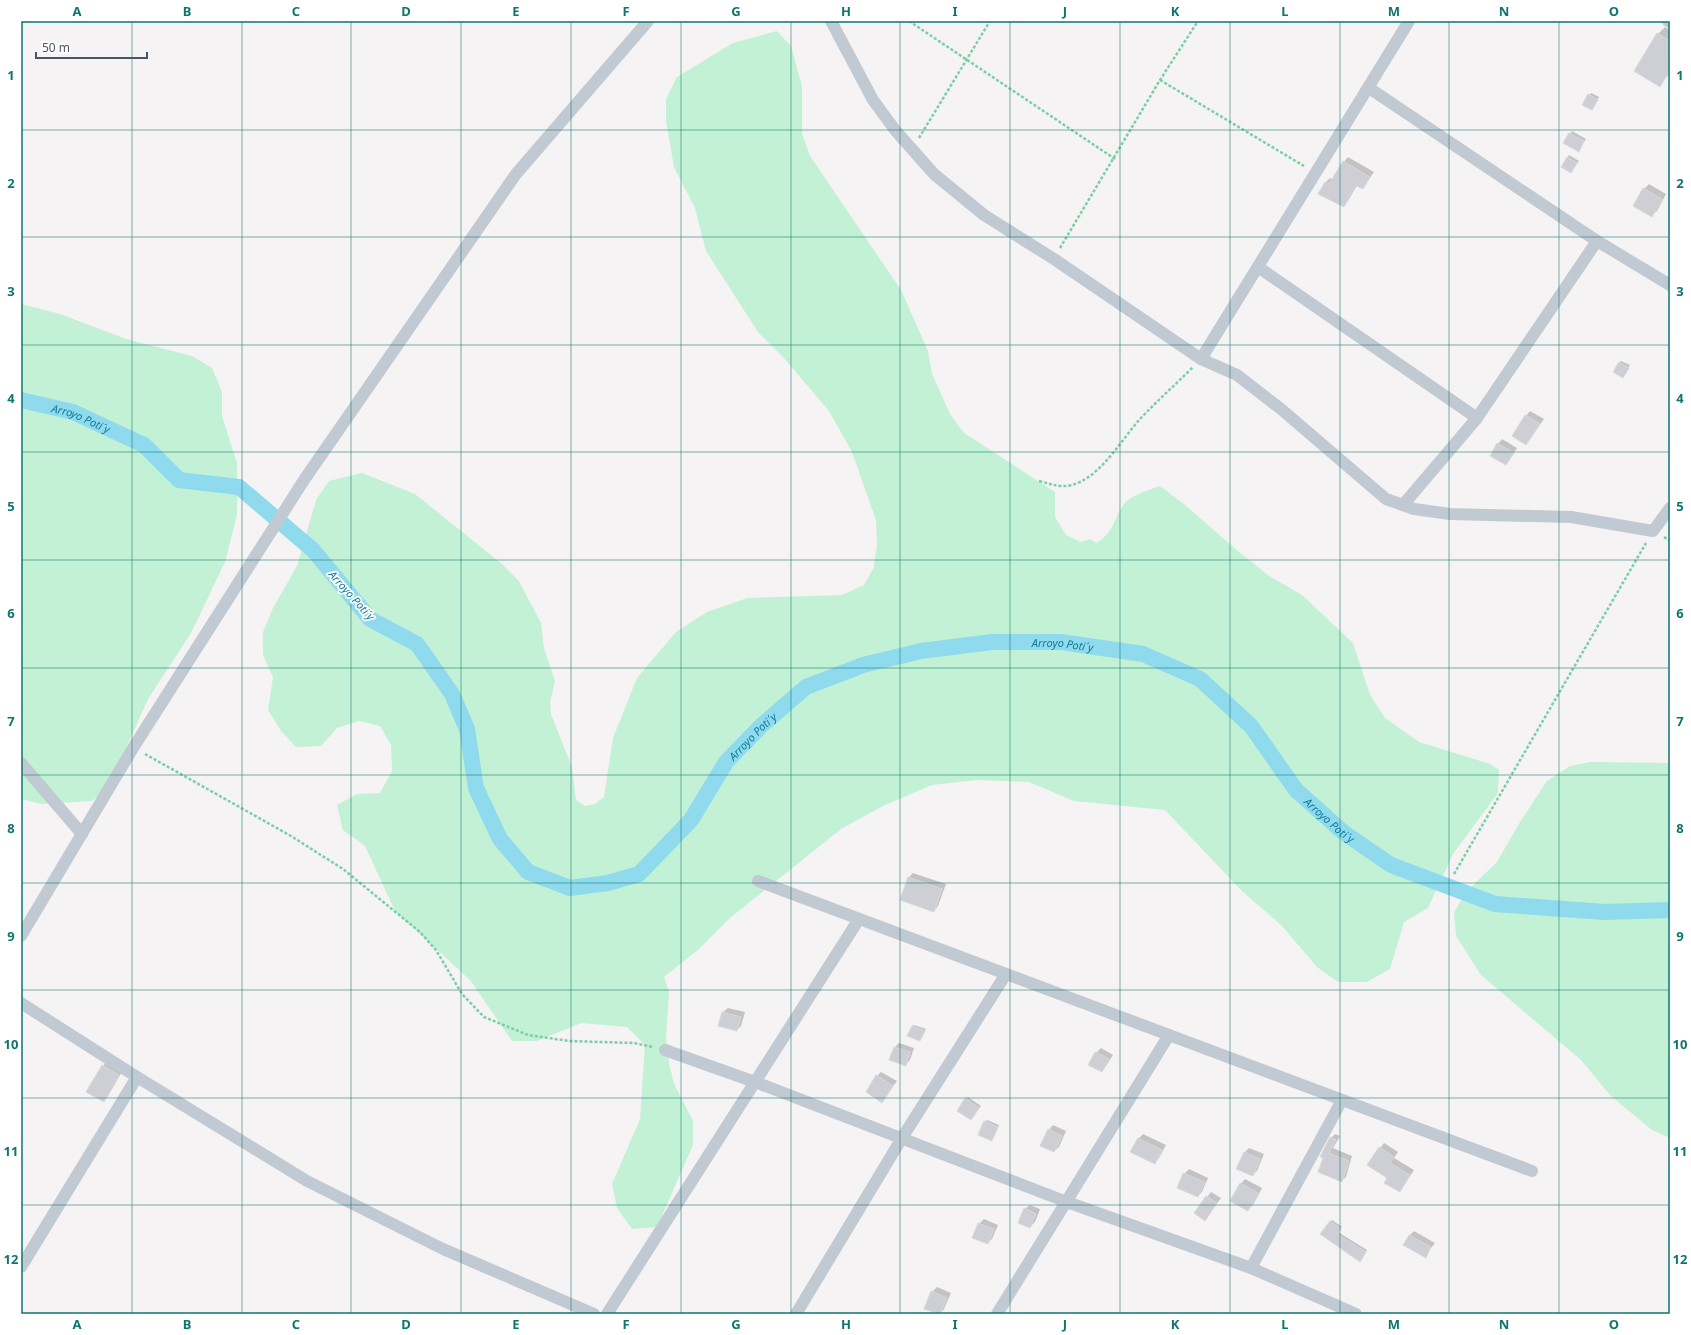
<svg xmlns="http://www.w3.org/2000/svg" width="1691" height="1335" font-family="'Noto Sans',sans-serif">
  <rect width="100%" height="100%" fill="#f5f3f3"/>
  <!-- green -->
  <g fill="#c3f1d5">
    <path d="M777,31L791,46L802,86V133L810,156L901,290L928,351L932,374L950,414L964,433L1055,492V517L1066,535L1081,542L1090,539L1097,543C1115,530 1112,523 1122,507C1128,496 1149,490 1160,486L1185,505L1238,551L1269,576L1302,595L1353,643L1370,695L1385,718L1419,742L1490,764L1499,770L1498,793L1453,854L1428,908L1404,922L1390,969L1367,982H1338L1317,967L1282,926L1242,891L1165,810L1074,801L1029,782L977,780L932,785L883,806L841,829L730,918L699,949L664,977L669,992L666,1037L669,1063L674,1084L693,1121V1145L657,1227L632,1229L617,1208L612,1184L640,1119L645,1045L627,1027L581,1023L537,1041H512L470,980L395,911L365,846L343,830L337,805L357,794L380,793L392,771L391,745L380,726L359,721L337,728L321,746L296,747L281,731L268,710L273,677L263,655V632L273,608L297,566L316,500L329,481L362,473L415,494L502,564L519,581L541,623L544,648L555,681L550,702L551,714L572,767L576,800L585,806L595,804L604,797L613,738L637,678L676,632L707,612L747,598L842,595L864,585L874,567L877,544L876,520L852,452L829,411L783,357L758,332L706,251L695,208L674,167L666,121V99L677,77L733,43Z"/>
    <polygon points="21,304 60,314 126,339 192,356 212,368 222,392 222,416 237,463 237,515 225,562 191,633 148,699 109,786 92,801 42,804 21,799"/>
    <polygon points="1590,762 1670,763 1670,1138 1652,1130 1610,1095 1581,1060 1481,975 1456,936 1454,913 1465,893 1497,862 1520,822 1547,781 1570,766"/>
  </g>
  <!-- shadow -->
  <g fill="#0003">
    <polygon points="1665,27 1670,30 1670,73 1659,85 1658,34"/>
    <polygon points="1591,93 1599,97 1592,109 1589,95"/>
    <polygon points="1572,131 1586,139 1580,148 1564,143"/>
    <polygon points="1569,155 1579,161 1571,172 1562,167"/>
    <polygon points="1348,157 1374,172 1363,188 1357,185 1348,201 1344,206 1325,183 1330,178 1333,180 1344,162"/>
    <polygon points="1649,184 1666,194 1657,211 1652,215 1634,205 1644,189"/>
    <polygon points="1621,361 1630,365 1625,374 1620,362"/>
    <polygon points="1530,411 1544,419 1526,444 1526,416"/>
    <polygon points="1502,439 1517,448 1506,464 1498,444"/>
    <polygon points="913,873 946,884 938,906 934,911 909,877"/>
    <polygon points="728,1008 745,1012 741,1026 737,1030 720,1026 723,1012"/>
    <polygon points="914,1025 926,1029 920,1040 912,1026"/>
    <polygon points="899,1043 914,1048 910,1060 905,1065 890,1060 895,1047"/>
    <polygon points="1101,1048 1113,1055 1106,1066 1102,1071 1090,1064 1096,1053"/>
    <polygon points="107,1061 123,1070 108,1096 103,1101 103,1066"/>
    <polygon points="881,1072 897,1081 882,1101 877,1076"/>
    <polygon points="968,1097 981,1106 973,1117 966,1099"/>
    <polygon points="987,1120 999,1125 992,1140 985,1122"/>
    <polygon points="1053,1125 1066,1131 1059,1147 1054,1151 1049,1130"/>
    <polygon points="1143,1134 1166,1145 1159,1158 1154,1163 1132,1151 1139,1138"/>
    <polygon points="1335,1134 1340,1136 1333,1148 1352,1156 1346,1177 1341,1181 1319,1172 1331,1138"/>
    <polygon points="1384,1143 1398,1152 1394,1158 1414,1170 1400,1191 1388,1177 1380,1148"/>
    <polygon points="1249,1148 1264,1154 1257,1171 1252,1175 1238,1169 1245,1152"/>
    <polygon points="1189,1169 1208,1178 1202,1192 1198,1196 1184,1174"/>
    <polygon points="1245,1179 1262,1188 1253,1205 1248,1209 1241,1184"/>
    <polygon points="1211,1192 1221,1198 1205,1219 1207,1197"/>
    <polygon points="1030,1205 1040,1209 1035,1222 1030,1227 1025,1209"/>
    <polygon points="984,1219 998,1225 992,1239 987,1243 979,1224"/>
    <polygon points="1332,1220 1342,1227 1338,1232 1367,1250 1362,1259 1321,1234"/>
    <polygon points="1414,1231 1435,1243 1425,1256 1409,1236"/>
    <polygon points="937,1287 951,1293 944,1309 939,1314 932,1292"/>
  </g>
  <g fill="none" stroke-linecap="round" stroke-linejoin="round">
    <!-- canal -->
    <path stroke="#90daee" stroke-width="16" id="s1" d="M21,400L73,412L144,445L179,480L239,487L313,550L370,619L417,644L452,694L467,729L476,788L500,839L528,872L570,888L608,883L639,874L691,820L726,762L761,726L806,687L863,665L921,651L992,642H1061L1143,654L1200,679L1251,726L1296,790L1343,832L1391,865L1495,904L1605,912L1670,910"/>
  </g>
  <!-- building -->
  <g fill="#cdcfd5" stroke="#d7d9de">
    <polygon points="1657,33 1670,41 1670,70 1660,87 1634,71"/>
    <polygon points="1588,94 1598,100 1592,110 1582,105"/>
    <polygon points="1569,133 1584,141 1579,152 1563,143"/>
    <polygon points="1567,157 1577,163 1571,173 1561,167"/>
    <polygon points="1343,161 1370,177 1363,189 1355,185 1344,207 1318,194 1325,182 1329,184"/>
    <polygon points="1643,188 1662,199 1652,217 1633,206"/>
    <polygon points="1619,362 1629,368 1623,378 1613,372"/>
    <polygon points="1525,415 1540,424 1526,445 1512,436"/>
    <polygon points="1497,443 1514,453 1506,465 1490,456"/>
    <polygon points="908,877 942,889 934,912 900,900"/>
    <polygon points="722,1012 741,1017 737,1031 718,1026"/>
    <polygon points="912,1026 925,1031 920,1041 907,1036"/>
    <polygon points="894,1047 910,1052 906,1066 889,1060"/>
    <polygon points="1095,1052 1109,1059 1102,1072 1088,1065"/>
    <polygon points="102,1065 119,1075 104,1102 86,1092"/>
    <polygon points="876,1075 893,1086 882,1103 866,1092"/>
    <polygon points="965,1098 979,1108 971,1120 957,1111"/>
    <polygon points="984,1121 998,1127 992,1141 978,1135"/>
    <polygon points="1048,1129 1062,1136 1054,1152 1040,1146"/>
    <polygon points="1330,1137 1336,1140 1329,1153 1349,1161 1342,1182 1318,1172 1323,1158 1320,1157"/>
    <polygon points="1138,1138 1162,1150 1155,1164 1130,1152"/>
    <polygon points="1379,1147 1394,1157 1390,1163 1410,1175 1400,1192 1384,1183 1387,1178 1367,1165"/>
    <polygon points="1244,1152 1260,1159 1253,1176 1236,1169"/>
    <polygon points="1183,1173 1205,1182 1198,1197 1177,1188"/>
    <polygon points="1240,1183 1258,1193 1248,1211 1230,1201"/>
    <polygon points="1206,1196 1217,1203 1205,1221 1194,1213"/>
    <polygon points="1024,1208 1036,1214 1030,1228 1018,1223"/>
    <polygon points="1330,1221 1341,1229 1337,1234 1366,1252 1360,1262 1320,1234"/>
    <polygon points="978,1223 994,1229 988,1244 972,1238"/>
    <polygon points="1409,1235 1431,1247 1426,1258 1403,1245"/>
    <polygon points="931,1291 947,1298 940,1314 924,1309"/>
  </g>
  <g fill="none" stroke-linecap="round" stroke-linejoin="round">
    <!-- path -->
    <g stroke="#7ad0a6" stroke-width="2.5" stroke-dasharray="3 2" stroke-linecap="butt">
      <polyline points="909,21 1115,159"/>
      <polyline points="1160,80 1304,166"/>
      <polyline points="919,138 990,21"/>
      <polyline points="1060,248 1160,80 1198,21"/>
      <path d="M1039,481C1051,484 1060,488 1072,485C1101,477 1121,440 1140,419C1157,401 1175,385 1193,367"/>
      <polyline points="1664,537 1670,541"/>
      <polyline points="145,754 291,836 343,869 420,932 436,950 462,994 484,1017 528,1035 569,1041 634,1043 653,1047"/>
      <polyline points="1454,874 1646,543"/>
    </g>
    <!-- minor -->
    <g stroke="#c1cad2" stroke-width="12">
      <polyline points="831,21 873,100 895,130 934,174 984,215 1054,259 1201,359 1237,375 1281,409 1386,499 1414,509 1450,514 1571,517 1653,531 1670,508"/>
      <polyline points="1668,21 1670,22"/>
      <polyline points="1369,88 1597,241 1670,285"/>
      <polyline points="1258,267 1477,418"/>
      <polyline points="1201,359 1409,21"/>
      <polyline points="1403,505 1477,418 1597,241"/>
      <polyline points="21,763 82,834"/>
      <polyline points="758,881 1532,1171"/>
      <polyline points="21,936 133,748 304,480 516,174 648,21"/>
      <polyline points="21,1003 137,1077 307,1181 443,1249 594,1314"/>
      <polyline points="665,1050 755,1082 1067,1202 1251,1268 1356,1314"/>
      <polyline points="21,1267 137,1077"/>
      <polyline points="1251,1268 1342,1100"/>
      <polyline points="607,1314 859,919"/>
      <polyline points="796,1314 902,1138 1006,974"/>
      <polyline points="997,1314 1169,1035"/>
    </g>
  </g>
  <!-- grid -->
  <path fill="none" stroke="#0f766e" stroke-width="1" stroke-opacity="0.55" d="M132,21V1314M242,21V1314M351,21V1314M461,21V1314M571,21V1314M681,21V1314M791,21V1314M900,21V1314M1010,21V1314M1120,21V1314M1230,21V1314M1340,21V1314M1449,21V1314M1559,21V1314M21,130H1670M21,237H1670M21,345H1670M21,452H1670M21,560H1670M21,668H1670M21,775H1670M21,883H1670M21,990H1670M21,1098H1670M21,1205H1670"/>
  <g text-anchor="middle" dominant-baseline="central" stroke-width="3.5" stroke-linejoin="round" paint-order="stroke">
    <!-- water labels -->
    <g font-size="11" font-style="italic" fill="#0c7c9b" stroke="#fff">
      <text stroke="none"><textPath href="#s1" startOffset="63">Arroyo Poti´y</textPath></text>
      <text transform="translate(352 595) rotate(48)">Arroyo Poti´y</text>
      <text stroke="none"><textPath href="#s1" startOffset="1371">Arroyo Poti´y</textPath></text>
      <text stroke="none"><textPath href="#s1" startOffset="1035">Arroyo Poti´y</textPath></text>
      <text stroke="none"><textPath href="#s1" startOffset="1707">Arroyo Poti´y</textPath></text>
    </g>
  </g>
  <!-- border -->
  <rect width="1691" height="1335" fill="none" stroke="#ffffff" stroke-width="44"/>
  <!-- scale -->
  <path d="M36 52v6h111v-6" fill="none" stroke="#4a5661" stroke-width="2"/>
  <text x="42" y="52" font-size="12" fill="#4a5661" stroke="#ffffff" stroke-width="3" paint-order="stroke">50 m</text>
  <rect x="22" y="22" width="1647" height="1291" fill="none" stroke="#0f766e" stroke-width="1.5"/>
  <g font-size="13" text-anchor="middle" font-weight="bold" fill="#0f766e">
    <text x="77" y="16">A</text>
    <text x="187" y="16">B</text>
    <text x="296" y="16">C</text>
    <text x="406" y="16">D</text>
    <text x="516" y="16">E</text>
    <text x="626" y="16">F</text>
    <text x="736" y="16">G</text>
    <text x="846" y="16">H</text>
    <text x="955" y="16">I</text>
    <text x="1065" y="16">J</text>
    <text x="1175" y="16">K</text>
    <text x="1285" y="16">L</text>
    <text x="1394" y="16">M</text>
    <text x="1504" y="16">N</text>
    <text x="1614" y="16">O</text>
    <text x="11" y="80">1</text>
    <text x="1680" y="80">1</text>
    <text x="11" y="188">2</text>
    <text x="1680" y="188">2</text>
    <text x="11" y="296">3</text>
    <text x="1680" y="296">3</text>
    <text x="11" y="403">4</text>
    <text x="1680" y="403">4</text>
    <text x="11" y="511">5</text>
    <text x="1680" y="511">5</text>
    <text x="11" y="618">6</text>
    <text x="1680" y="618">6</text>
    <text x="11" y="726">7</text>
    <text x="1680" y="726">7</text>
    <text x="11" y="833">8</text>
    <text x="1680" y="833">8</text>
    <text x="11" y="941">9</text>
    <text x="1680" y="941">9</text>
    <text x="11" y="1049">10</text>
    <text x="1680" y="1049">10</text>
    <text x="11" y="1156">11</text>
    <text x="1680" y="1156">11</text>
    <text x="11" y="1264">12</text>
    <text x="1680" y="1264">12</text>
    <text x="77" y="1329">A</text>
    <text x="187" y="1329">B</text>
    <text x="296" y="1329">C</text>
    <text x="406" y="1329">D</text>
    <text x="516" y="1329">E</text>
    <text x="626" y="1329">F</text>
    <text x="736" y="1329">G</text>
    <text x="846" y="1329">H</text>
    <text x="955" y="1329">I</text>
    <text x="1065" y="1329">J</text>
    <text x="1175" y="1329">K</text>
    <text x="1285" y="1329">L</text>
    <text x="1394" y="1329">M</text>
    <text x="1504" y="1329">N</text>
    <text x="1614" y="1329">O</text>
  </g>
</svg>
